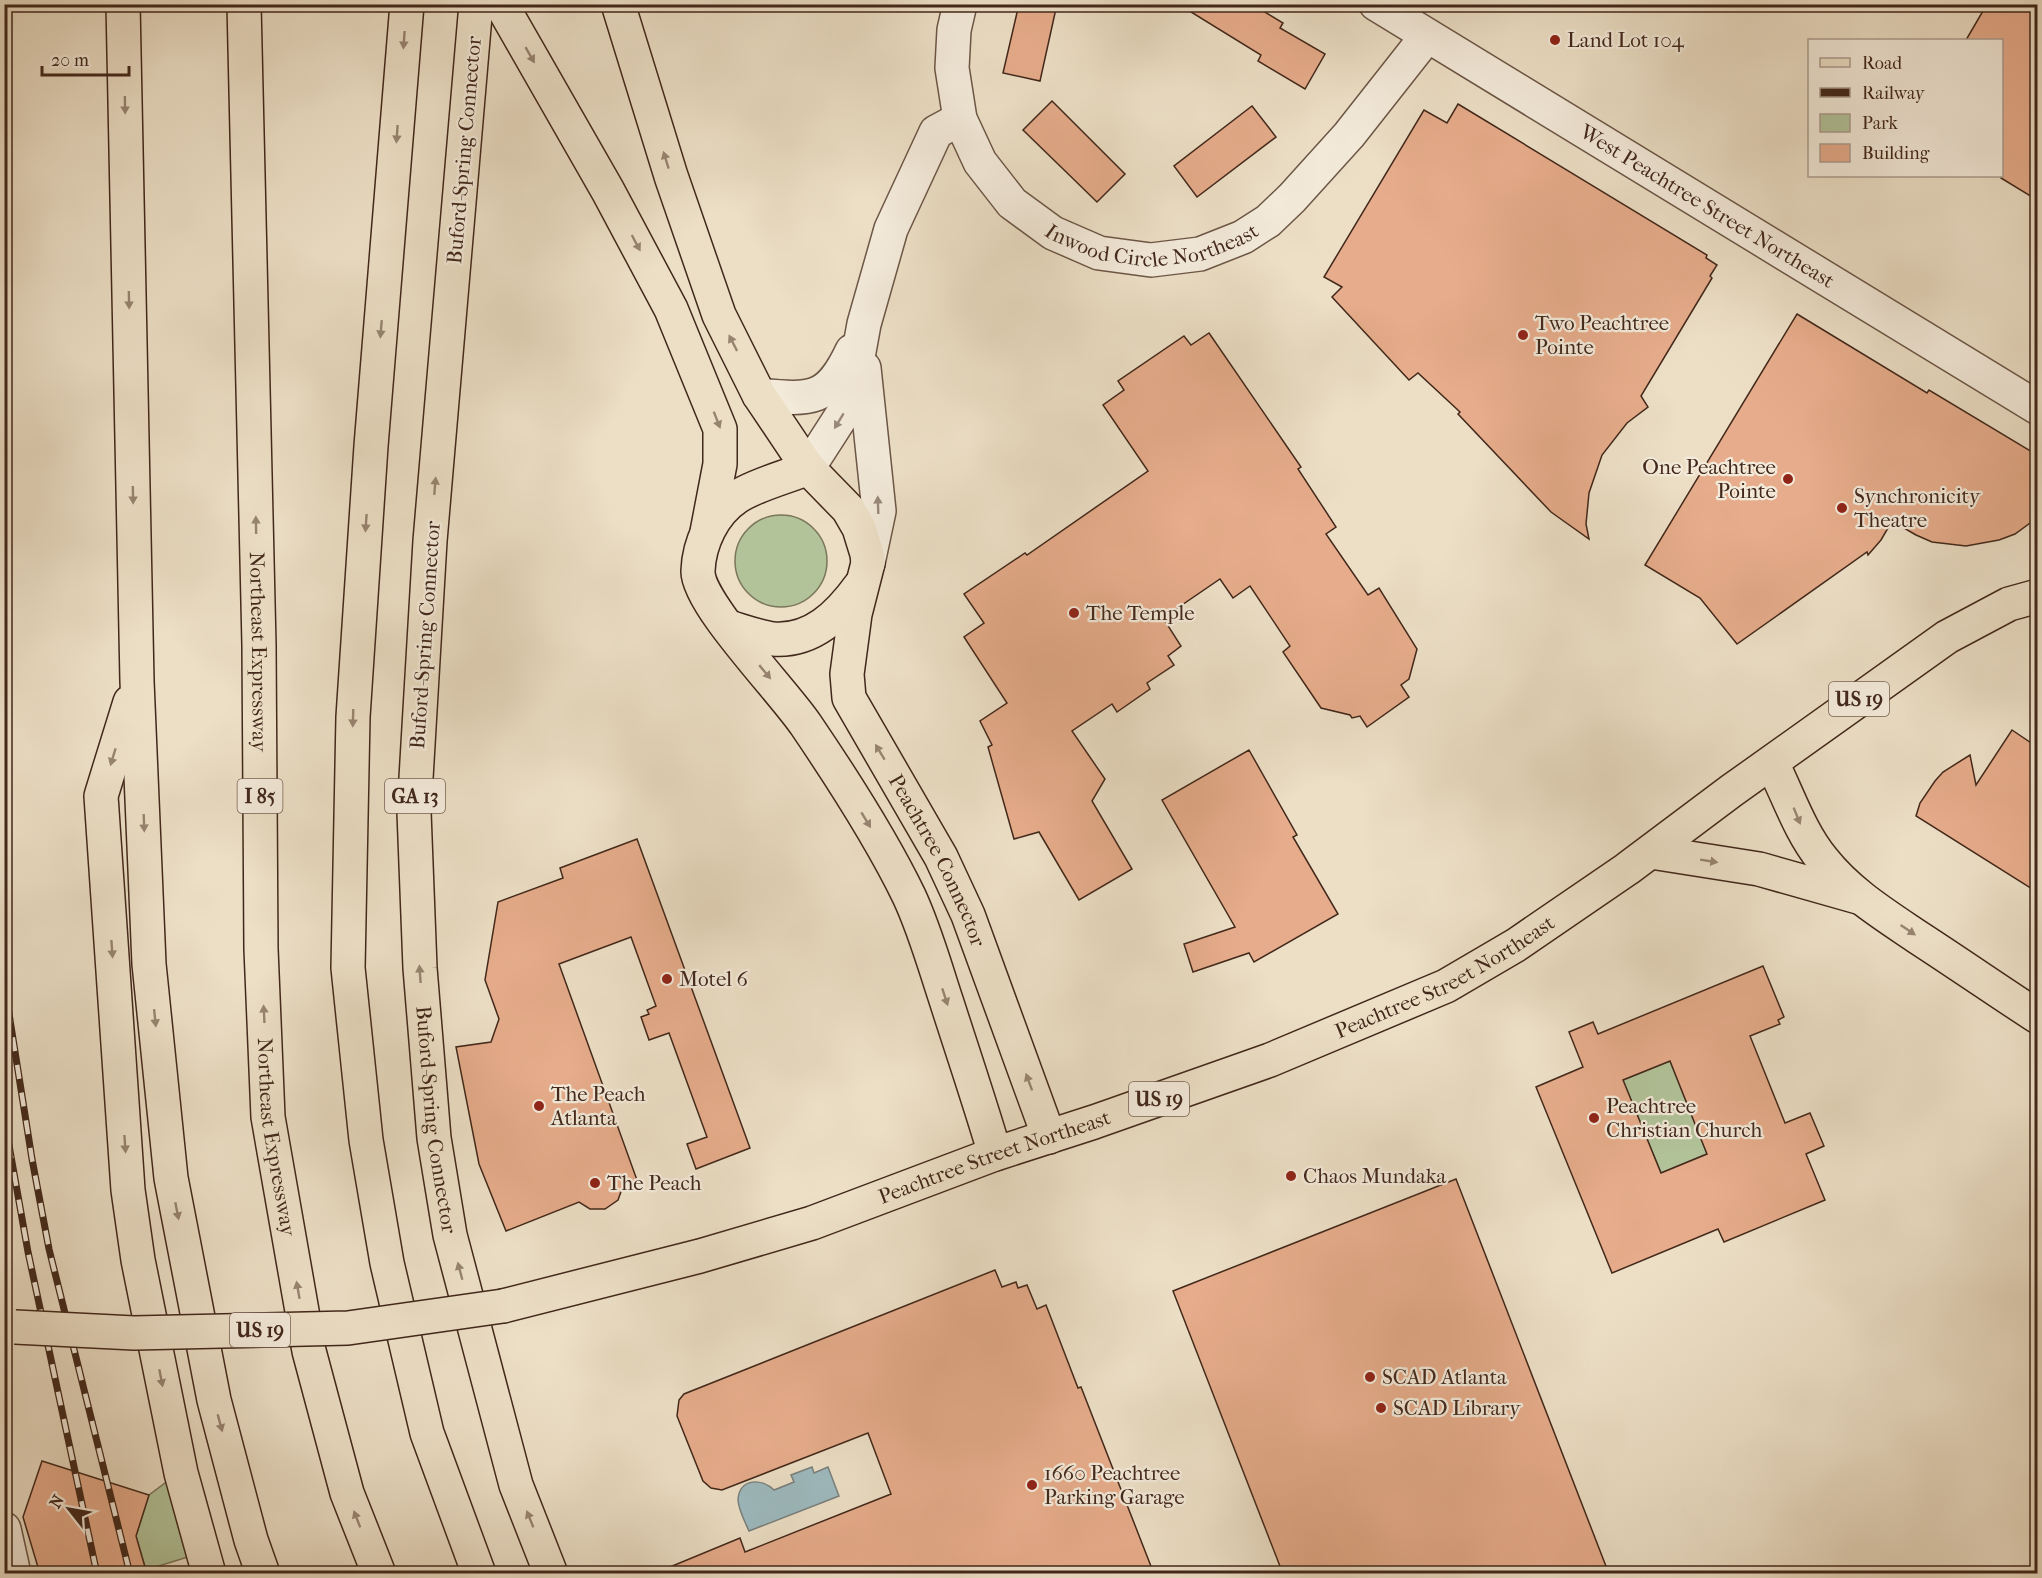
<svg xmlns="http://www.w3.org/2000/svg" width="2042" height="1578" font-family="'IM FELL French Canon',serif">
  <rect width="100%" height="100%" fill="#ecdfc6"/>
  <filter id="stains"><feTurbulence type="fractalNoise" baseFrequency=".00333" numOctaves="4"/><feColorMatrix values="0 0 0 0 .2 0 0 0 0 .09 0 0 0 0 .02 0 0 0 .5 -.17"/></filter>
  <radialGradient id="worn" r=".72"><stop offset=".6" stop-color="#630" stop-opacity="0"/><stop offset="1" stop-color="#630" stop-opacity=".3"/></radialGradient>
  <!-- green -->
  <g fill="#b2c39a" stroke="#7a765a" stroke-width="1.5">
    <circle cx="781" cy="561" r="46"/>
    <polygon points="1670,1061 1707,1154 1661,1173 1623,1080"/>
    <polygon points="169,1480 191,1556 146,1570 136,1536 149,1495"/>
  </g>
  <!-- water -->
  <path fill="#9dbabf" stroke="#79807d" stroke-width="1.5" d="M812,1467L814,1473L828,1467L839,1496L749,1531C745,1522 738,1509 738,1499C740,1478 762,1478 774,1490L794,1482L791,1475Z"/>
  <!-- building -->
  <g fill="#e6ac8b" stroke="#42281b" stroke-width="1.5" fill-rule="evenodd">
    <polygon points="1019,4 1057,4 1040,81 1003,73"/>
    <polygon points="1178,4 1252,4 1283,23 1280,28 1325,54 1305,89 1258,61 1261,55"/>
    <polygon points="1987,4 2037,4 2037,200 2001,178 2001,40 1966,40"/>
    <polygon points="1052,101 1125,174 1097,202 1023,130"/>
    <polygon points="1458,104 1707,255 1706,258 1717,265 1710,276 1712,278 1641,396 1648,407 1627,423 1602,455 1589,493 1586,524 1589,539 1551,512 1458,414 1460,412 1418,373 1409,380 1332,297 1342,287 1324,277 1424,110 1447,123"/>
    <polygon points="1252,106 1276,137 1197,197 1174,166"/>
    <polygon points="1797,314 1927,393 1929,390 2037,455 2037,518 2015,534 1999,540 1966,546 1932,542 1916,535 1892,521 1881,540 1868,555 1867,552 1737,644 1700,598 1645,565"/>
    <polygon points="1209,333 1301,467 1298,469 1336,527 1326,534 1368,595 1379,588 1417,649 1409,679 1401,685 1409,697 1367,727 1360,716 1352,718 1350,715 1321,708 1283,652 1290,646 1250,586 1233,598 1220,579 1163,618 1181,646 1168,656 1174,665 1147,683 1150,689 1117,712 1112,704 1072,731 1105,779 1092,801 1132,869 1079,900 1039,832 1014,839 988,747 992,745 980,721 1007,703 964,637 984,623 964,594 1025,553 1027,555 1148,471 1103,405 1124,390 1118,381 1184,336 1191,345"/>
    <polygon points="2012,730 2037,747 2037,892 1916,816 1920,803 1935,781 1943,772 1970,755 1976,785"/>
    <polygon points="1249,750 1297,835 1293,837 1338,914 1254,962 1249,953 1193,972 1184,944 1235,927 1162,800"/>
    <polygon points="637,839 750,1148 696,1169 687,1144 707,1137 669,1033 649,1040 641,1017 649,1014 647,1010 656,1006 631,937 559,964 637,1180 623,1186 618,1200 605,1209 590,1209 579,1202 506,1231 479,1164 456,1047 491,1042 499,1019 485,980 498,902 563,878 560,868"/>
    <path d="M1763,966L1784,1017L1778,1020L1780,1024L1750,1036L1785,1123L1810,1113L1824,1146L1806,1154L1825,1200L1724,1242L1718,1229L1612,1273L1536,1087L1583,1067L1569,1032L1593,1022L1598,1034ZM1670,1061L1707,1154L1661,1173L1623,1080Z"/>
    <polygon points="1456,1179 1609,1574 1283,1574 1173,1291"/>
    <polygon points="995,1270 1002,1287 1016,1282 1018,1288 1027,1285 1037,1309 1046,1305 1078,1388 1081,1387 1154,1574 653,1574 740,1538 745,1552 891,1494 868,1433 722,1490 711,1488 703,1481 677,1416 679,1400 684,1394"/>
    <polygon points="42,1461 149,1495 136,1536 147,1574 40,1574 23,1517"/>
  </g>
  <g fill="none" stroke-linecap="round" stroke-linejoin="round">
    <!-- minor casing -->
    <g stroke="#6c5646" stroke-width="36">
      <g id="minor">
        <path id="s1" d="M960,4L954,30L952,68L960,119L980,162L1012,203L1053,233L1099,253L1151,260L1200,254L1243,237L1268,221L1292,198L1349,135L1427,36"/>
        <path id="s2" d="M1376,4L2038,408"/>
        <polyline points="864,368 879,511 868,563"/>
        <path d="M759,395C811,400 828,402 852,351"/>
        <polyline points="808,468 844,412 852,390 864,324 891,229 936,132 960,119"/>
        <polyline points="4,1529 14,1574"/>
      </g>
    </g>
    <!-- major casing -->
    <g stroke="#42281b" stroke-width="36">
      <g id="major">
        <path d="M728,627C743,631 758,637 773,639C812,642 839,615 860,586"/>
        <path d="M1772,763C1788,795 1800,832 1823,860C1849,893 1885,915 1919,938C1959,964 1998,991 2038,1017"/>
        <polyline points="1651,852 1759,869 1858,897"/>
        <path id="s3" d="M995,1154C980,1103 963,1053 947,1003C935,967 925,930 909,896C881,838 842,778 806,725C784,692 697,603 698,571C699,543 713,513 737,497C755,485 787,477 808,468L848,509L859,528L867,554L868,563L855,614L847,674L849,698L941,857L968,915L1049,1137"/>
        <path id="s4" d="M503,1306L700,1256L812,1223L995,1154L1094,1122L1270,1060L1446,986L1516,945L1627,869L1731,791L1947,637L2009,604L2038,596"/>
      </g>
    </g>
    <!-- highway casing -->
    <g stroke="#42281b" stroke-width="36">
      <g id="highway">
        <polyline points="123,4 137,681 149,964 171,1178 214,1400 251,1540 263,1574"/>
        <path id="s5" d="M244,4L259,645L261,949L268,1117L309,1351L347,1493L379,1574"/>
        <polyline points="407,4 371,446 353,717 348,968 366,1140 387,1263 427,1433 479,1574"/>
        <path id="s6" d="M476,4L430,541L414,812L420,968L434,1138L450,1235L516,1485L551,1574"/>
        <polyline points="501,4 608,191 671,309 720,429 720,464 707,532"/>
        <polyline points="618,4 671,176 719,315 759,395 808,468"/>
        <polyline points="130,702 101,796 128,1190 138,1260 181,1473 209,1574"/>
      </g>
    </g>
    <!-- minor -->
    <use href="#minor" stroke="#f3eada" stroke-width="33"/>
    <!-- major -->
    <use href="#major" stroke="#ecdfc6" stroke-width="33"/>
    <!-- highway -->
    <use href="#highway" stroke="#ecdfc6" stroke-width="33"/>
    <!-- rail casing -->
    <g stroke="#42281b" stroke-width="7">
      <g id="rail">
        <polyline points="4,982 32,1159 49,1249 130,1574"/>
        <polyline points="4,1117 28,1252 97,1574"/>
      </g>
    </g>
    <!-- rail -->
    <use href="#rail" stroke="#f3eada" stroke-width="4.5" stroke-dasharray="14" stroke-linecap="butt"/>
    <!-- major-bridge casing -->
    <g stroke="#42281b" stroke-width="36" stroke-linecap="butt">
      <polyline id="major-bridge" points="15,1327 134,1333 348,1328 503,1306"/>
    </g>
    <!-- major-bridge -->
    <use href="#major-bridge" stroke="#ecdfc6" stroke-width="33"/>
  </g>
  <!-- one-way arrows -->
  <defs><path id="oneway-solid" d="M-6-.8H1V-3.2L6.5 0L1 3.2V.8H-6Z" transform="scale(1.5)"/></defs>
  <g fill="#978470">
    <use href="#oneway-solid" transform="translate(404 40) rotate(94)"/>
    <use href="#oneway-solid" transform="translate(530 55) rotate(60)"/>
    <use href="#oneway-solid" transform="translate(125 105) rotate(89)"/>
    <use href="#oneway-solid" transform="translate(397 134) rotate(94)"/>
    <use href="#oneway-solid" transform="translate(666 160) rotate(-107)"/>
    <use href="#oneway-solid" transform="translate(636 243) rotate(62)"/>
    <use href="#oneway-solid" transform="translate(129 300) rotate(89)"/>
    <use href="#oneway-solid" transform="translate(381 329) rotate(95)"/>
    <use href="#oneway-solid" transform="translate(733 343) rotate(-117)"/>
    <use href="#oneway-solid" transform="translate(717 420) rotate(69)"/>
    <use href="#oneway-solid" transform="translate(435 486) rotate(-85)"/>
    <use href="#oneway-solid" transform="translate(133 495) rotate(89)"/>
    <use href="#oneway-solid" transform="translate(366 523) rotate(94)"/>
    <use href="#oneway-solid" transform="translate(256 525) rotate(-91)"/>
    <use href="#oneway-solid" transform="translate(765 672) rotate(50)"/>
    <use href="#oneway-solid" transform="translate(353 718) rotate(92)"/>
    <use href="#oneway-solid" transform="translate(880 752) rotate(-121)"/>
    <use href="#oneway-solid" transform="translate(113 757) rotate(107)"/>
    <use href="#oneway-solid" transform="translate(1797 816) rotate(68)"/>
    <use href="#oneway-solid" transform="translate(866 820) rotate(59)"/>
    <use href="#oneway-solid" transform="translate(144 823) rotate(88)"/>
    <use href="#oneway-solid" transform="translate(1709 861) rotate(9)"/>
    <use href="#oneway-solid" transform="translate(1908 930) rotate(34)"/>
    <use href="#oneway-solid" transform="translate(112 949) rotate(86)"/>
    <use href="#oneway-solid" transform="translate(420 974) rotate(-94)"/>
    <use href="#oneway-solid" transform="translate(945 997) rotate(72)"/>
    <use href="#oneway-solid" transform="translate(264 1014) rotate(-93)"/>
    <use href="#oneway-solid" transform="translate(155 1018) rotate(84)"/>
    <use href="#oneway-solid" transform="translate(1029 1082) rotate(-110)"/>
    <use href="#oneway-solid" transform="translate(125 1144) rotate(86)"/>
    <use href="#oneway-solid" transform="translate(177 1211) rotate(79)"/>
    <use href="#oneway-solid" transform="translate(460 1271) rotate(-105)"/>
    <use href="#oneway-solid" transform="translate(298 1290) rotate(-100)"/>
    <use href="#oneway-solid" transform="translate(161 1378) rotate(79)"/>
    <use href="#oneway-solid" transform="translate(220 1423) rotate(75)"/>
    <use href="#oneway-solid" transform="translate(357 1519) rotate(-111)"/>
    <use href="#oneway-solid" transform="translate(530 1519) rotate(-112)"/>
  </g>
  <g fill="#9a897a">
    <use href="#oneway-solid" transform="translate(839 421) rotate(121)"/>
    <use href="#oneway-solid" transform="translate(878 505) rotate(-92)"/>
  </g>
  <!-- markers -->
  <g fill="#8f2418" stroke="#f3eada" stroke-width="2">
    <circle cx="1555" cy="40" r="6"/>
    <circle cx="1523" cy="335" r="6"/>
    <circle cx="1788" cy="479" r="6"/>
    <circle cx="1842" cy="508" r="6"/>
    <circle cx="1074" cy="613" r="6"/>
    <circle cx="667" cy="979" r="6"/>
    <circle cx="539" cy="1106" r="6"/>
    <circle cx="1594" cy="1118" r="6"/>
    <circle cx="1291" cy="1176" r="6"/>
    <circle cx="595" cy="1183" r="6"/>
    <circle cx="1370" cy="1377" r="6"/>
    <circle cx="1381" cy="1408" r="6"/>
    <circle cx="1032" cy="1485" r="6"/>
  </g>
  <g text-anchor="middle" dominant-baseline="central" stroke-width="4.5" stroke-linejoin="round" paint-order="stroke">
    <!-- shield labels -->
    <g fill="#f3eada" stroke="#776254" stroke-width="1.5">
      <rect x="1829" y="682" width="60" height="34" rx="4.5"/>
      <rect x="237.5" y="779" width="45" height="34" rx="4.5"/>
      <rect x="385" y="779" width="60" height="34" rx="4.5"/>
      <rect x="1129" y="1082" width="60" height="34" rx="4.5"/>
      <rect x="230" y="1313" width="60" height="34" rx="4.5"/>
    </g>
    <g font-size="20" font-weight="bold" fill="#42281b">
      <text x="1859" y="699">US 19</text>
      <text x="260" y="796">I 85</text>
      <text x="415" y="796">GA 13</text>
      <text x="1159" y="1099">US 19</text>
      <text x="260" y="1330">US 19</text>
    </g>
    <!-- poi labels -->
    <g font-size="21" fill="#42281b" stroke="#f3eada" text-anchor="start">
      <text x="1567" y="40">Land Lot 104</text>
      <text x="1535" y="323">Two Peachtree<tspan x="1535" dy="24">Pointe</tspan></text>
      <text x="1776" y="467" text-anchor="end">One Peachtree<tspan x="1776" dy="24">Pointe</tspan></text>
      <text x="1854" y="496">Synchronicity<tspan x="1854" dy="24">Theatre</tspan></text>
      <text x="1086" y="613">The Temple</text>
      <text x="679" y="979">Motel 6</text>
      <text x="551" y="1094">The Peach<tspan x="551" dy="24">Atlanta</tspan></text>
      <text x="1606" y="1106">Peachtree<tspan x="1606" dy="24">Christian Church</tspan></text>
      <text x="1303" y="1176">Chaos Mundaka</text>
      <text x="607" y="1183">The Peach</text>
      <text x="1382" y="1377">SCAD Atlanta</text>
      <text x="1393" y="1408">SCAD Library</text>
      <text x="1044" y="1473">1660 Peachtree<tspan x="1044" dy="24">Parking Garage</tspan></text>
    </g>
    <!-- street labels -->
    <g font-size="21" fill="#42281b" stroke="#f3eada">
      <text transform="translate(464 150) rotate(-85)">Buford-Spring Connector</text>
      <text stroke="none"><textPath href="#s2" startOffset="388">West Peachtree Street Northeast</textPath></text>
      <text stroke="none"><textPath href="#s1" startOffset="370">Inwood Circle Northeast</textPath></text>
      <text transform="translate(425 635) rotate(-86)">Buford-Spring Connector</text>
      <text stroke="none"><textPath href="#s5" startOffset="648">Northeast Expressway</textPath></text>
      <text stroke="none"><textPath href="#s3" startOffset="1263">Peachtree Connector</textPath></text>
      <text stroke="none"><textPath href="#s4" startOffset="1000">Peachtree Street Northeast</textPath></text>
      <text stroke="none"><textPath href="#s6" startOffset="1119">Buford-Spring Connector</textPath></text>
      <text stroke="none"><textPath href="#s5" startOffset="1134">Northeast Expressway</textPath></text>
      <text stroke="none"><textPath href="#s4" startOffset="514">Peachtree Street Northeast</textPath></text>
    </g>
  </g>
  <!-- margin -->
  <rect width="2042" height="1578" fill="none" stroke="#ecdfc6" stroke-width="24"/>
  <rect x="6" y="6" width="2030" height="1566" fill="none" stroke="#42281b" stroke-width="3"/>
  <rect x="12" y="12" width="2018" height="1554" fill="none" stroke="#42281b" stroke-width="1.5"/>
  <!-- legend -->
  <rect x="1808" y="39" width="195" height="138" fill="#f3eada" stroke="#ac9c8e" stroke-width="1.5"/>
  <rect x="1820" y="58" width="30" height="9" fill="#ecdfc6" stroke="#ac9c8e" stroke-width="1.5"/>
  <text x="1862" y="69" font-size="18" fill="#42281b">Road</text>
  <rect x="1820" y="88" width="30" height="9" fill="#42281b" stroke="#ac9c8e" stroke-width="1.5"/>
  <text x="1862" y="99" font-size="18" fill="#42281b">Railway</text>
  <rect x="1820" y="114" width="30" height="18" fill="#b2c39a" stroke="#ac9c8e" stroke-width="1.5"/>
  <text x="1862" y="129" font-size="18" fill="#42281b">Park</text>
  <rect x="1820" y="144" width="30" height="18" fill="#e6ac8b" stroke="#ac9c8e" stroke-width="1.5"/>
  <text x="1862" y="159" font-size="18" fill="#42281b">Building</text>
  <!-- north arrow -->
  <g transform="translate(69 1509) rotate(301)" stroke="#f3eada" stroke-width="4.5" paint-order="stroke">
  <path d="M0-4.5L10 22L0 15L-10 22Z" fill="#42281b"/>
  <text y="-9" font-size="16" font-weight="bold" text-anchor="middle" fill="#42281b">N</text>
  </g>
  <!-- scale -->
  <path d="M42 66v9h87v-9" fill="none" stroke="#42281b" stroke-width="3"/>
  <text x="51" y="66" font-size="18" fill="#42281b" stroke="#f3eada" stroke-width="4.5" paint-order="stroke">20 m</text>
  <rect width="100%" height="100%" filter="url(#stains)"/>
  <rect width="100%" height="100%" fill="url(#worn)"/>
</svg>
